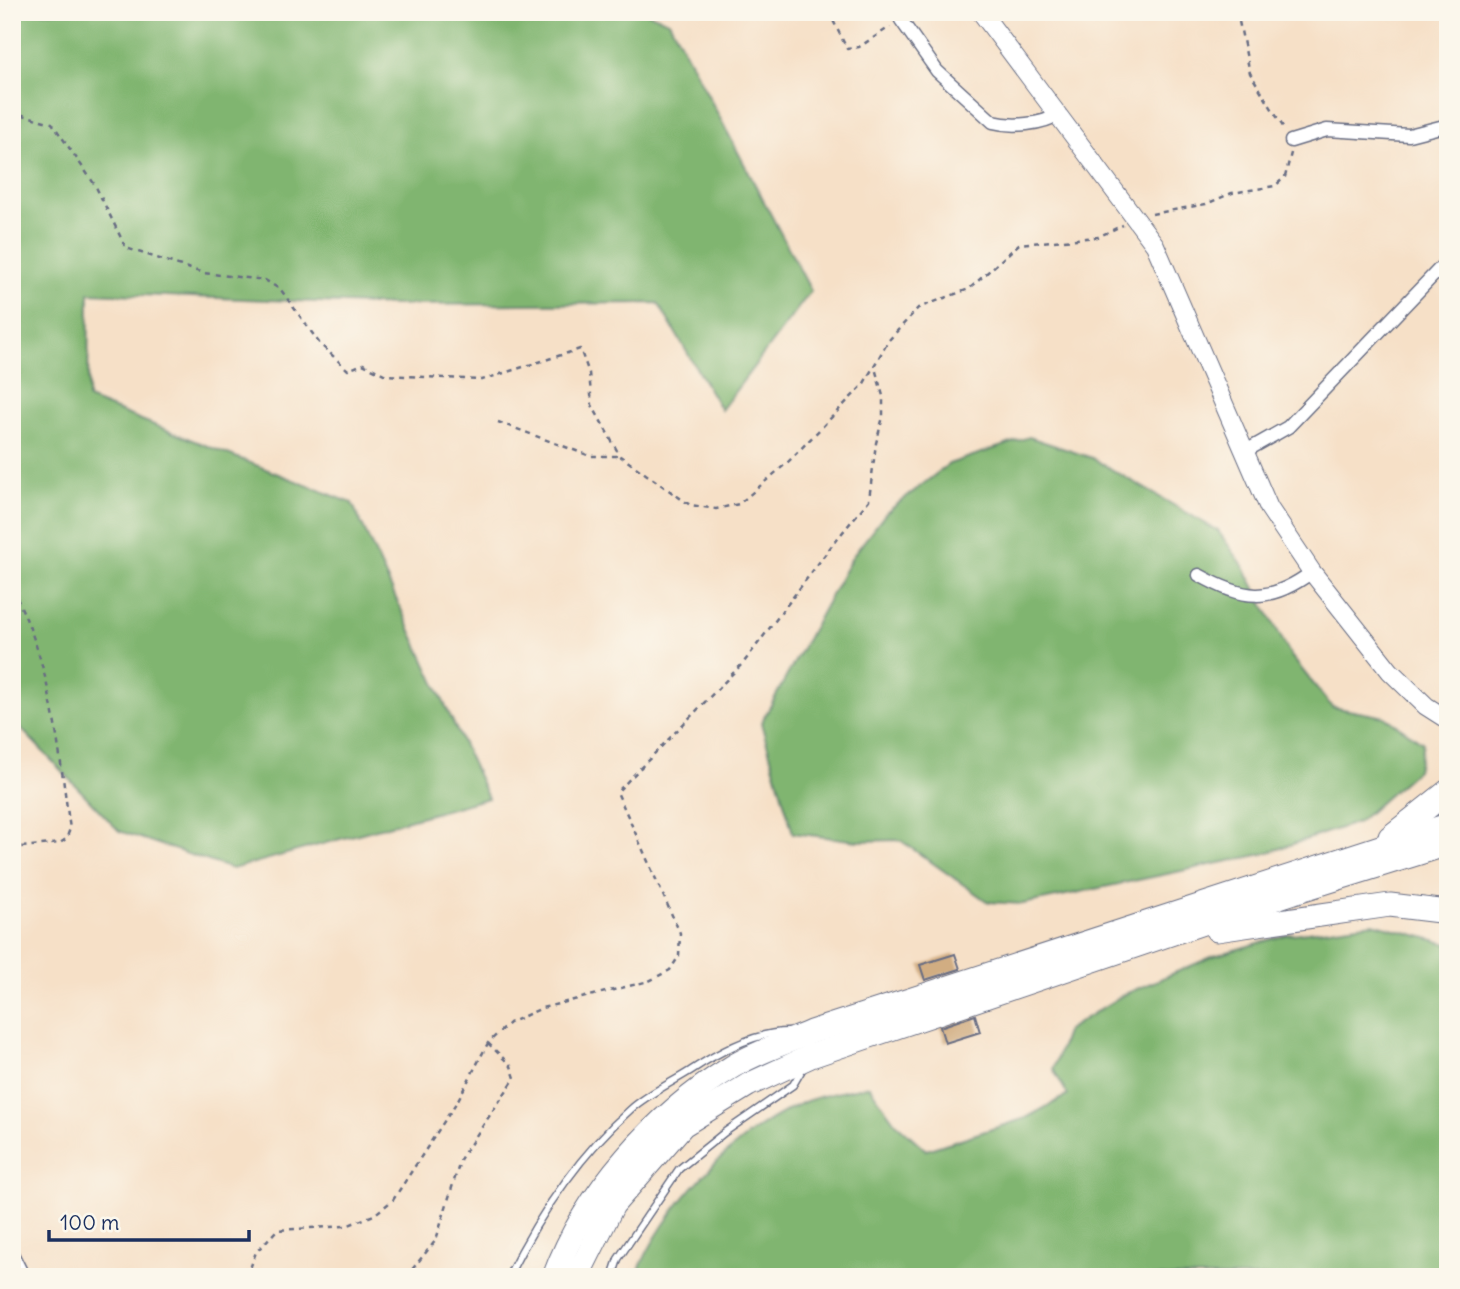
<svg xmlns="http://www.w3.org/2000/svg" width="1460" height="1289" font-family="Delius,sans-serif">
  <rect width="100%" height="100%" fill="#fbf7ec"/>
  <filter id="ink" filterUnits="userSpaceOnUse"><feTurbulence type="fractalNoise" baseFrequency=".0143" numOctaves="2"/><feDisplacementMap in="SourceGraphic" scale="14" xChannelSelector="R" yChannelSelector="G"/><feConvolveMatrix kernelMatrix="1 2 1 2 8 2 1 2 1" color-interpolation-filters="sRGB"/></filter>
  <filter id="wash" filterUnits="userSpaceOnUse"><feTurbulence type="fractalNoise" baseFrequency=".00686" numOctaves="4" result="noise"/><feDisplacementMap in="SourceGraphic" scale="28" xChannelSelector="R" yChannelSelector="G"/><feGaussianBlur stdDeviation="1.57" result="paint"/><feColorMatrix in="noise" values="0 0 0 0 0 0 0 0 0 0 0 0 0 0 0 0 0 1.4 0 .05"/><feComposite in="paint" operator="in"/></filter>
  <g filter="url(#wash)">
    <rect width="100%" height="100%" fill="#f6e0c7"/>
    <!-- forest -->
    <g fill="#80b570" stroke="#4e7267" stroke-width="2">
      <polygon points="12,12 645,12 669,21 811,291 721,410 658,303 395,305 89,293 88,399 352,503 488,798 232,869 119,831 12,719"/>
      <polygon points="1029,437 1092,458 1218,531 1242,564 1291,656 1332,707 1385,717 1423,743 1417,770 1358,822 1263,854 1023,904 988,902 900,840 858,841 793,833 761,723 852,557 886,513 949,464"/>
      <path d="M1373,923L1448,944V1277H636C663,1208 734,1133 802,1103C822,1094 848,1091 869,1086L895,1122L926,1150L1026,1118L1068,1095L1053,1069L1067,1030L1123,995L1214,956L1286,935Z"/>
    </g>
    <g id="blocks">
      <!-- building -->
      <g fill="#d1ad82">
        <polygon points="955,954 960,969 925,980 920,965"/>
        <polygon points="975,1015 980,1032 945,1043 940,1027"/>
      </g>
    </g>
  </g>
  <g filter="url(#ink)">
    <use href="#blocks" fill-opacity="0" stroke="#686d83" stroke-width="2"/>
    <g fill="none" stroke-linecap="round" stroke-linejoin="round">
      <!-- lane casing -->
      <g stroke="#686d83" stroke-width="9">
        <g id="lane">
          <polyline points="12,1247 27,1277"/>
          <path d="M508,1277C539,1215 579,1155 631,1109C648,1094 671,1083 690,1071C717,1053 754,1032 788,1032"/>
          <polyline points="612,1277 618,1259 679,1169 725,1132 793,1085 803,1068"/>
        </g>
      </g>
      <!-- street casing -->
      <g stroke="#686d83" stroke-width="15">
        <g id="street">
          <path d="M908,12L901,20L937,71L993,122C1012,127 1042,125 1059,114"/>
          <polyline points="1291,141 1327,130 1409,135 1448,125"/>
          <polyline points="1244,452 1288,427 1448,260"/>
          <path d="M1199,575C1244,600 1269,604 1312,572"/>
        </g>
      </g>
      <!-- secondary casing -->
      <g stroke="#686d83" stroke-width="20">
        <polyline id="secondary" points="981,12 1155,245 1269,508 1312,572 1390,671 1426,706 1448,720"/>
      </g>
      <!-- highway casing -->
      <g stroke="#686d83" stroke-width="25">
        <g id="highway">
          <polyline points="1390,837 1448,791"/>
          <polyline points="1217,930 1390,905 1448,912"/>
          <path d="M554,1277C585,1192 656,1114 732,1067C756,1052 786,1043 811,1032L1448,825"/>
          <polyline points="577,1277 613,1205 683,1125 748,1085 811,1056 1294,892 1448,844"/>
        </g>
      </g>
      <!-- path -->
      <g stroke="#686d83" stroke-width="2.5" stroke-dasharray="5 5" stroke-linecap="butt">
        <polyline points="829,12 847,49 859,47 890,27"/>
        <polyline points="1237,12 1250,73 1285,130"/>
        <polyline points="12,112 52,123 95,185 126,248 203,273 265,280 281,290 320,344 348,370 363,364 386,375 482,380 580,349 589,373 592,405 620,456 690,505 716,509 739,504 788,462 863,385 889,340 918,308 969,289 1019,244 1098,237 1123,225"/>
        <polyline points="1152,214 1206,204 1232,193 1275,186 1285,177 1291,153"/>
        <polyline points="498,422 590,456 618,456"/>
        <path d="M12,589C52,663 58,747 70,829L66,839L60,843L12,848"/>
        <polyline points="247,1277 256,1252 277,1230 346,1226 374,1215 393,1200 458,1100 488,1043 509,1023 542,1008 649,981 670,970 679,956 680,933 617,792 744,662 833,544 869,500 876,443 883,417 883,396 875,368"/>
        <polyline points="406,1277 436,1240 461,1158 515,1078 511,1066 488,1043"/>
      </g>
      <!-- lane -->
      <use href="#lane" stroke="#fff" stroke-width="6"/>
      <!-- street -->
      <use href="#street" stroke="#fff" stroke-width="12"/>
      <!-- secondary -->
      <use href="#secondary" stroke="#fff" stroke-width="18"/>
      <!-- highway -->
      <use href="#highway" stroke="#fff" stroke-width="23"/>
    </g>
  </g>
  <!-- margin -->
  <rect width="1460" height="1289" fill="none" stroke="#fbf7ec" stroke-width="42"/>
  <!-- scale -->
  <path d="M49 1230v10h200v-10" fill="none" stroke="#1b2f5e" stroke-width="3.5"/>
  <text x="60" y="1230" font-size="21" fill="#1b2f5e" stroke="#fbf7ec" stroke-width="5" paint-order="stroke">100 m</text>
</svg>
